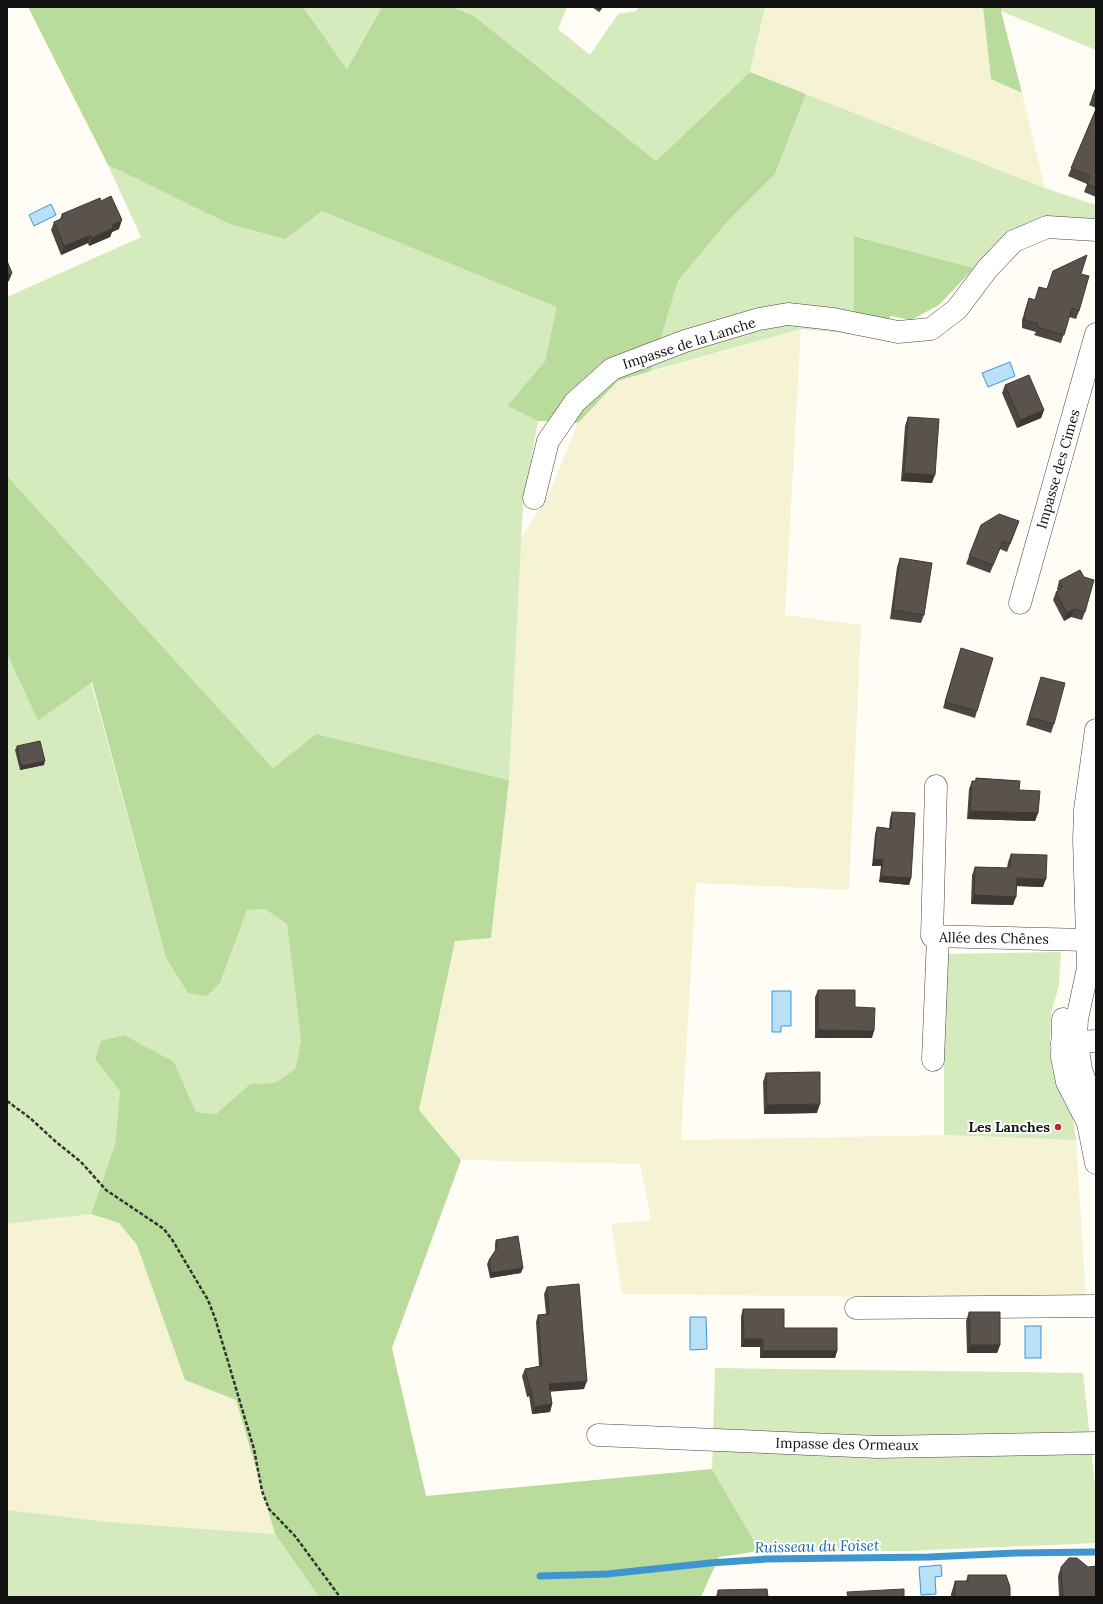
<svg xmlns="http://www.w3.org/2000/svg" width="1103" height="1604" font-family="Lora,serif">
  <rect width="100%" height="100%" fill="#fffdf5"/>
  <!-- farmland -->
  <g fill="#f6f3d4">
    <polygon points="765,7 983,7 991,79 1022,93 1045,188 750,72"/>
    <polygon points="801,329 785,615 861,625 849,890 696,883 681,1140 944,1135 1076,1140 1086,1299 622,1294 611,1224 651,1220 640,1164 461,1160 419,1110 455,941 491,938 509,780 521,539 550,491 578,423 618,381"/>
    <polygon points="91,1214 119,1223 137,1245 185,1380 236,1400 275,1534 108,1522 7,1510 7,1224"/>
  </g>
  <!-- green -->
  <g fill="#d5ebbd">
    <polygon points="303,7 382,7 347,69"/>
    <polygon points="453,7 567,7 558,29 590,55 618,14 636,11 639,7 765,7 750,72 656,161 474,16"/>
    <polygon points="1002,7 1096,7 1096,50 1001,11"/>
    <polygon points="806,94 1045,188 1096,205 1096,223 998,243 974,268 855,236 854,334 801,329 651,371 678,281 728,221 775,174"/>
    <polygon points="108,165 227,223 322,210 558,307 545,361 507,406 538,421 523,505 509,780 316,734 273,768 7,476 7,297 141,237"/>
    <polygon points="7,654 38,721 91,682 166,958 220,983 247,910 265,909 287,923 301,1041 295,1069 275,1083 250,1084 216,1114 196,1112 174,1062 95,1059 120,1091 115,1144 91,1214 7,1224"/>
    <polygon points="1061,952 1059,985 1051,1013 1050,1044 1052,1069 1060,1093 1073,1119 1076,1140 944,1135 944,954"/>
    <polygon points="715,1368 1083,1373 1096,1495 1096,1543 907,1551 760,1551 712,1469"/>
    <polygon points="7,1510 108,1522 275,1534 319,1597 7,1597"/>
  </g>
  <!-- forest -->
  <g fill="#b9dc9c">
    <polygon points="28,7 303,7 347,69 382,7 453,7 474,16 656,161 750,72 806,94 775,174 728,221 678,281 651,371 618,381 578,423 538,421 507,406 545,361 557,307 322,211 285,239 227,223 108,165"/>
    <polygon points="983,7 1002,7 1001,11 1022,93 991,79"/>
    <polygon points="854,236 974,268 939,305 911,320 891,316 878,337 854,334"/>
    <polygon points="7,476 273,768 316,734 509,780 491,938 455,941 419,1110 461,1160 392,1348 426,1496 712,1469 760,1551 719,1557 701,1597 319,1597 275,1534 236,1400 185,1380 137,1245 119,1223 91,1214 115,1144 120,1091 95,1059 101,1041 124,1035 174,1062 196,1112 216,1114 250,1084 275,1083 295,1069 301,1041 287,924 265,909 247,910 220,983 207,996 188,993 166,958 92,682 38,721 7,654"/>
  </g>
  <!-- water -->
  <g fill="#b9e0f7" stroke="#3f96cf">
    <polygon points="51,204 56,215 34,226 29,215"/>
    <polygon points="1010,362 1015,376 988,387 982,373"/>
    <polygon points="772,991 791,991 791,1026 781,1026 781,1032 772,1032"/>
    <polygon points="690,1317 706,1317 707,1349 690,1350"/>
    <rect x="1025" y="1326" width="16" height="32"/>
    <polygon points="941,1565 942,1576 935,1577 936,1594 921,1595 919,1567"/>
  </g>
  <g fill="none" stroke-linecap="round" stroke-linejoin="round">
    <!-- stream -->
    <polyline stroke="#3f96cf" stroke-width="7" points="540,1576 607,1574 710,1563 766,1559 929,1557 1016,1553 1094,1552"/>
    <!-- minor casing -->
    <g stroke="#444" stroke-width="23">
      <g id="minor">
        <polyline points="534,498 548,441 575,402 612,369 685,341 759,319 788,314 833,319 898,332 931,329 957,309 988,268 1014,241 1047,227 1096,230"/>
        <polyline points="1020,603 1096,334"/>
        <polyline points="1096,730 1085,810 1084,840 1088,968 1077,1019 1076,1036 1081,1070 1096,1111"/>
        <polyline points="936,786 932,936 1087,940"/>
        <polyline points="1063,1019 1062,1057 1067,1082 1088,1123 1096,1163"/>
        <polyline points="1062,1043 1096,1041"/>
        <polyline points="933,1060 938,936"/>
        <polyline points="856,1308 1096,1306"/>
        <polyline points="598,1435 878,1447 1096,1443"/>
      </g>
    </g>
    <!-- path -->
    <polyline stroke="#333" stroke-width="2.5" stroke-dasharray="4 2" stroke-linecap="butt" points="7,1101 30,1118 55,1141 81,1162 106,1190 164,1229 173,1241 208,1300 215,1318 254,1449 262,1491 269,1509 295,1536 340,1597"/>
    <!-- minor -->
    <use href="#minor" stroke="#fff" stroke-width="22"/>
  </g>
  <!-- wall -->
  <g fill="#4d4742">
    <polygon points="592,7 603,7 599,12"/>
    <polygon points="1096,87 1096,108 1089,105"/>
    <polygon points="1096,109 1096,197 1084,192 1087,184 1068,176"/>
    <polygon points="101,201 119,229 112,232 110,237 89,246 88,243 61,255 51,230 54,222 60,219 62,214"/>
    <polygon points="1053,271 1081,274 1079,311 1076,319 1069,317 1061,343 1034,335 1036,332 1022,328 1022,320 1029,298 1035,300 1039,287 1047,289"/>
    <polygon points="1005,385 1044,410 1041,418 1017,428 1002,393"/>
    <polygon points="908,417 932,483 901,481 905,426"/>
    <polygon points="1019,521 1007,552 1000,549 990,573 966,564 981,525"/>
    <polygon points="900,558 924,615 921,623 890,619 897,567"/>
    <polygon points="1059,581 1085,612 1082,620 1071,617 1064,621 1053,600 1056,592 1058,591 1057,589"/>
    <polygon points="961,648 977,711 975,718 943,708"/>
    <polygon points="1041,677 1054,724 1051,733 1026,725"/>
    <polygon points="17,746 44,765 20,770 15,750"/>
    <polygon points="976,778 1019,790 1038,813 1035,821 967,819 969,789 972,781 975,781"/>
    <polygon points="892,812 911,878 909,885 879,882 881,866 872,866 875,834 877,827 889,828 890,818"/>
    <polygon points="1011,854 1043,887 1017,886 1013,905 971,904 972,875 975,867 1007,868 1008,862"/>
    <polygon points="818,990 872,1038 815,1038 815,997"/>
    <polygon points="766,1073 817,1113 764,1114 763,1082"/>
    <polygon points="496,1240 521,1273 490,1278 487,1264 489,1260 495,1251 495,1244"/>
    <polygon points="547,1287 584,1389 550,1391 552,1404 550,1412 532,1414 529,1396 527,1397 522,1376 525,1369 539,1366 536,1322 538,1315 546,1314 544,1294"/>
    <polygon points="743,1309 784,1328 837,1351 835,1358 760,1358 760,1347 741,1347 741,1316"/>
    <polygon points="969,1312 1000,1345 997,1353 967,1353 966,1321"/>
    <polygon points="1061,1567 1088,1567 1096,1597 1059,1597 1058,1576"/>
    <polygon points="968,1575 1010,1597 951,1597 951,1594 955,1581 966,1581"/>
    <polygon points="718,1590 768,1597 716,1597"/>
  </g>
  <!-- shaded-wall -->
  <g fill="#3f3936">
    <polygon points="601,7 603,7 599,12 600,8"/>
    <polygon points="122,220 119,229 112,232 110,237 89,246 92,238 112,225"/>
    <polygon points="91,235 88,243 61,255 64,246"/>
    <polygon points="12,273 9,281 7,282 7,275"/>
    <polygon points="1044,410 1041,418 1017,428 1020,420"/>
    <polygon points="904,473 935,475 932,483 901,481"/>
    <polygon points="1074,609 1071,617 1064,621 1067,613"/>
    <polygon points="45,761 44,765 20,770 21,766"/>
    <polygon points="970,811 1038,813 1035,821 967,819"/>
    <polygon points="874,859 883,860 881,866 872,866"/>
    <polygon points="881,876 911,878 909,885 879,882"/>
    <polygon points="1017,878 1046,879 1043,887 1014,886"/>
    <polygon points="974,895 1016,897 1013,905 971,904"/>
    <polygon points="818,1030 874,1031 872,1038 815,1038"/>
    <polygon points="820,1104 817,1113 764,1114 767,1105"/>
    <polygon points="523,1268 521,1273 490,1278 491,1273"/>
    <polygon points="744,1339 763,1339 760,1347 741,1347"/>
    <polygon points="970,1345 1000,1345 997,1353 967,1353"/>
    <polygon points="763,1351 837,1351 835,1358 760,1358"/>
    <polygon points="587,1381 584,1389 547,1392 549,1384"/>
    <polygon points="530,1389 531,1389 529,1396 527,1397"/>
    <polygon points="552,1404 550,1412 532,1414 534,1407"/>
  </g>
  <!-- building -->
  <g fill="#5a524d" stroke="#3f3936">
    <polygon points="1096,87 1096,99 1092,98"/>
    <polygon points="1096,109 1096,188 1087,184 1090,176 1071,168"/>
    <polygon points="111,196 122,220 112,225 113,228 92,238 91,235 64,246 54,222 63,218 62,214 100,198 101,201"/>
    <polygon points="1087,255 1081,274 1089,276 1079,311 1072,308 1064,335 1037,327 1038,324 1025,320 1025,312 1029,298 1035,300 1039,287 1047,289 1053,271"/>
    <polygon points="7,261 12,273 7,275"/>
    <polygon points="1029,375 1044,410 1020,420 1005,385"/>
    <polygon points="908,417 939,419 935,475 904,473"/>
    <polygon points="999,514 1019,521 1010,544 1003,541 993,565 969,556 981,525"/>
    <polygon points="900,558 932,563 924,615 893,610"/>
    <polygon points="1080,570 1084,577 1094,580 1085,612 1074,609 1067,613 1056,592 1063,587 1059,581"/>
    <polygon points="961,648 993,658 977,711 945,702"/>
    <polygon points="1041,677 1065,683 1054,724 1029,717"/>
    <polygon points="40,741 45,761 21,766 17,746"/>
    <polygon points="976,778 1020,781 1019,790 1040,791 1038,813 970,811 972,781 976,781"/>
    <polygon points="892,812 915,813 911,878 881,876 883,860 874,859 877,827 891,829"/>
    <polygon points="1011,854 1047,855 1046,879 1017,878 1016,897 974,895 975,867 1010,868"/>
    <polygon points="818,990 855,990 855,1007 875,1008 874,1031 818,1030"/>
    <polygon points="820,1072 820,1104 767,1105 766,1073"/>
    <polygon points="518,1236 523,1268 491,1273 489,1260 497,1248 496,1240"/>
    <polygon points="579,1284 587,1381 549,1384 552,1404 534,1407 531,1389 530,1389 525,1369 542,1366 538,1315 549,1314 547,1287"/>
    <polygon points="743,1309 784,1309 784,1328 837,1328 837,1351 763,1351 763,1339 744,1339"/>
    <polygon points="969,1312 1000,1312 1000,1345 970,1345"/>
    <polygon points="1069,1558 1077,1558 1088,1567 1096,1566 1096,1597 1063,1597 1061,1567"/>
    <polygon points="968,1575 1006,1575 1010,1587 1010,1597 955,1597 955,1581 968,1581"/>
    <polygon points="767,1589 768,1597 718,1597 718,1590"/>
    <polygon points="904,1589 904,1597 848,1597 847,1592"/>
  </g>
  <!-- markers -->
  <circle fill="#c4262e" stroke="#fff" stroke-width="1.5" cx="1058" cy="1127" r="4"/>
  <g text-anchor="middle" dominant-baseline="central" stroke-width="4" stroke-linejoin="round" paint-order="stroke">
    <!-- street labels -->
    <g font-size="14" fill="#111" stroke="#fff">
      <text transform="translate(689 343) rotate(-18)">Impasse de la Lanche</text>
      <text transform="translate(1058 469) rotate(-74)">Impasse des Cimes</text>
      <text transform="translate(994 938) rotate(1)">Allée des Chênes</text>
      <text transform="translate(847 1444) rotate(1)">Impasse des Ormeaux</text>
    </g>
    <!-- poi labels -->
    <g font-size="14" font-weight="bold" fill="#111" stroke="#fff" text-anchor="end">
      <text x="1050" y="1127">Les Lanches</text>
    </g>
    <!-- water labels -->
    <g font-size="15" font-style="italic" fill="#1768a6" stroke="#fff">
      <text transform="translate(817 1546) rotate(-1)">Ruisseau du Foiset</text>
    </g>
  </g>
  <!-- border -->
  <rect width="1103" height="1604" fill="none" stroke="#111111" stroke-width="16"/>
</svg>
